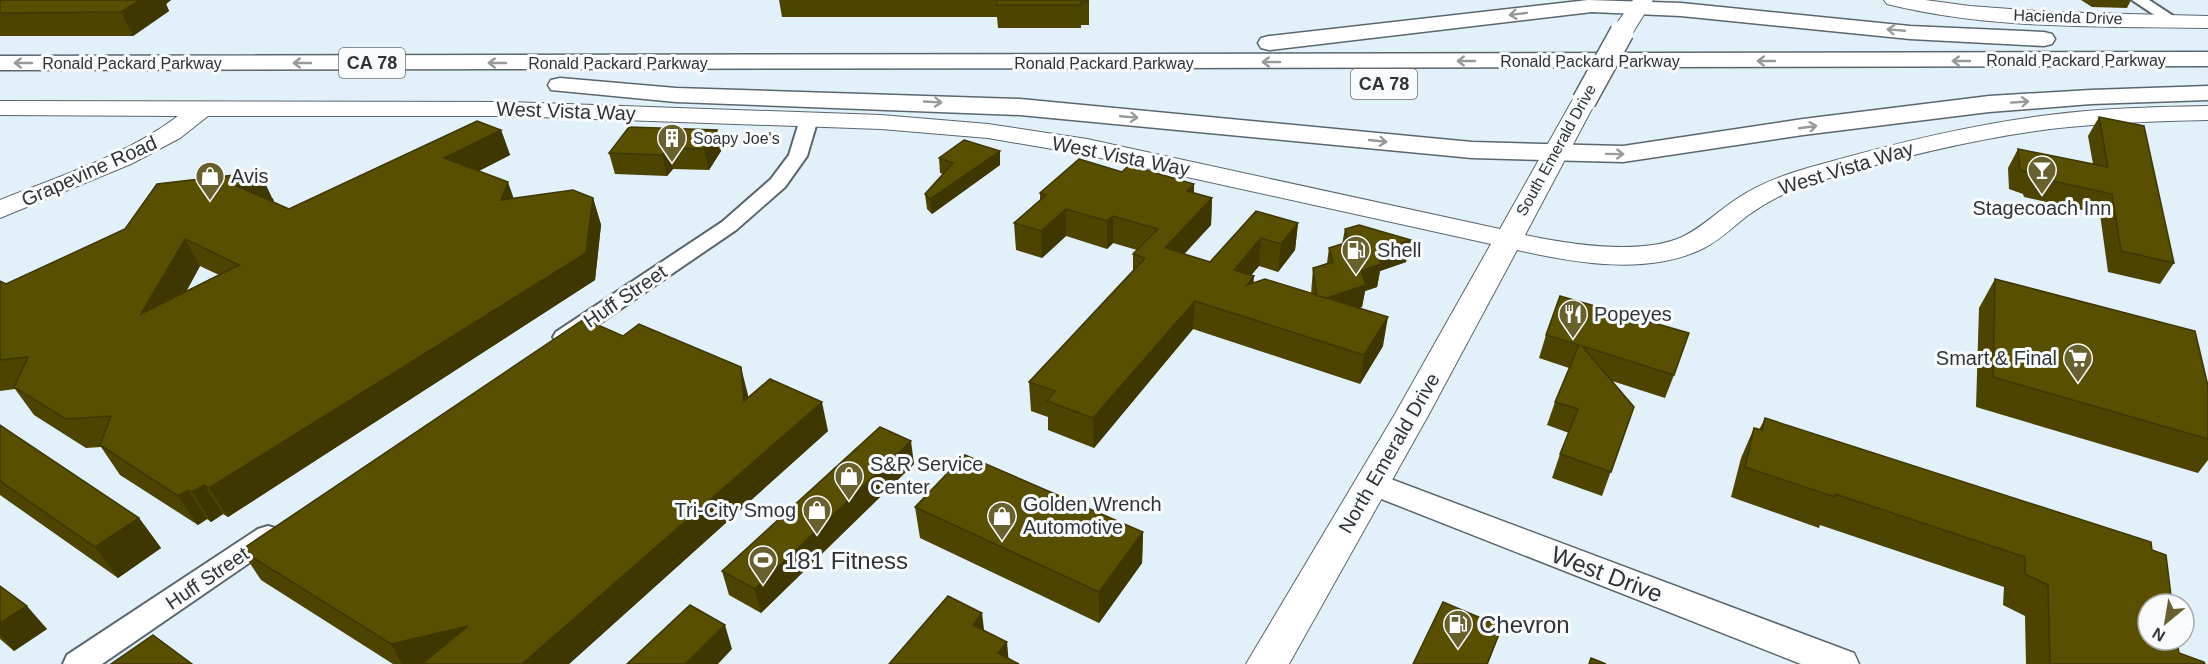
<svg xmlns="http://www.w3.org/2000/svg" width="2208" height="664" font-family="Arial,sans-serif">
  <rect width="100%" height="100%" fill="#e2f0fa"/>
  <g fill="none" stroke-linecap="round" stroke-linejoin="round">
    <!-- minor casing -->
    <g stroke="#5a666e" stroke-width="4">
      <g id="minor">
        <polygon points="2132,0 2149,0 2181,21 2173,26 2168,24"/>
        <polygon points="809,114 815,115 818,119 807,156 785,187 736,230 572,342 564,344 556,342 553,337 556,332 722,222 771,179 789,155 800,119 803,115"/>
        <polygon points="268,526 278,529 282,536 278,543 102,664 63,664 67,655 258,529"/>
      </g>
    </g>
    <!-- tertiary casing -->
    <g stroke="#5a666e" stroke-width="3">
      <polygon id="tertiary" points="1372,472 1854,653 1859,664 1801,664 1361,491 1356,483 1361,475"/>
    </g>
    <!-- secondary casing -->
    <g stroke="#5a666e" stroke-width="2">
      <g id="secondary">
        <polygon points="1633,0 1653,0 1630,37 1622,38 1614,37 1611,32"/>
        <path d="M1884,0H1925L1970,6L2050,12L2208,16V28C2101,26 1991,30 1887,4Z"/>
        <path d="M1584,94L1592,96L1596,101L1525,235C1568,244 1640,256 1682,237C1703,227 1719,210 1738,198C1764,181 1792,172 1822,164C1896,143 1972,124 2049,115C2102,108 2155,107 2208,106V120C2155,121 2102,123 2050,129C1971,139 1892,159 1816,182C1791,189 1768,201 1747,216C1733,227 1720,240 1704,248C1649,276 1574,263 1517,250L1429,414L1289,664H1246L1395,414L1491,244L1087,155L988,138L881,129L509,116H208L180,138L131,164L0,218V200C60,176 127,155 178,116L0,115V101L509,102L881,115L988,124L1087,139L1500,229L1572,101L1576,96Z"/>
      </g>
    </g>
    <!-- motorway casing -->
    <g stroke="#5a666e" stroke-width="3">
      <g id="motorway">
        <polygon points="1588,0 1681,3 1910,26 2044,32 2052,34 2055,39 2052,44 2044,46 1910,39 1681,16 1592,12 1269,50 1261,48 1258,43 1261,38 1269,36"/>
        <polygon points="2208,52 2208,66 0,70 0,56"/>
        <polygon points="560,78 676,88 1020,99 1472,142 1623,146 1803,119 1989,96 2091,90 2208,86 2208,100 2091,104 1989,112 1803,135 1623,162 1472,158 1020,115 676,102 551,90 548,85 551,80"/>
      </g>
    </g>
    <!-- minor -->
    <use href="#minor" fill="#fff" fill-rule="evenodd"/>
    <!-- tertiary -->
    <use href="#tertiary" fill="#fff" fill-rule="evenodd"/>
    <!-- secondary -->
    <use href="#secondary" fill="#fff" fill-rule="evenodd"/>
    <!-- motorway -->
    <use href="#motorway" fill="#fff" fill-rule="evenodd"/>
    <!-- secondary-bridge casing -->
    <g stroke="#5a666e" stroke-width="26" stroke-linecap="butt">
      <polyline id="secondary-bridge" points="1584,101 1622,32"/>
    </g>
    <!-- secondary-bridge -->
    <use href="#secondary-bridge" stroke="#fff" stroke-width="23"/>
  </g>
  <!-- wall -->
  <g fill="#4c4400" fill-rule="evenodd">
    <polygon points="0,0 171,0 166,4 169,11 133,36 0,36"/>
    <polygon points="779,0 1089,0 1089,25 1081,25 1081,28 998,28 997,17 782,17"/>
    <polygon points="2081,0 2131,0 2127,8 2092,7"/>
    <polygon points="2099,117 2174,263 2160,284 2108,272 2100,214 2024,197 2023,194 2009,189 2008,168 2018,149 2093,164 2088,136"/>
    <path d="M501,130L510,155L478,171L513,199L593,198L601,225L595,280L228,517L223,514L211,522L207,519L198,525L120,475L101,447L86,448L34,415L15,389L0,391V281L6,284L273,198L274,202H273L289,209ZM200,266L219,275L186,292Z"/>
    <polygon points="717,130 721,151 709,170 673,169 667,176 615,174 609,153"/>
    <polygon points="939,158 1000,165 932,214 927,209 925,194 943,174 940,173"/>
    <polygon points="1122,172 1194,184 1194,193 1212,198 1211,225 1184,254 1210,262 1256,211 1298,223 1295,250 1278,272 1259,266 1251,275 1254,283 1311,294 1313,268 1327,263 1329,248 1342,244 1345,229 1411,240 1406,262 1380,271 1377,287 1365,291 1362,307 1359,308 1383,346 1360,384 1193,329 1094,448 1048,430 1048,417 1031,411 1029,382 1133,271 1133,254 1137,250 1113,243 1107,249 1066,236 1042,258 1016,250 1014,223 1040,200 1040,193"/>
    <polygon points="1995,279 2208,386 2208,460 2198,473 1976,407 1979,308"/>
    <polygon points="1546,335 1674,375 1665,398 1612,381 1634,407 1602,496 1552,478 1560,454 1569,433 1547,425 1555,402 1569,368 1539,358"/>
    <polygon points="623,336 748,397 828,431 569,664 393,664 261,580 241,550"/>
    <polygon points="1765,418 2152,550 2179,653 2205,664 2026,664 2025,616 2003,605 2004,587 1820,525 1819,528 1731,497 1741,458 1754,428 1759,430"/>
    <polygon points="0,425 139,518 161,548 118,578 0,495"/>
    <polygon points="914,464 761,613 729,595 722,571"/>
    <polygon points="915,507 1143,532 1142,563 1099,623 920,538"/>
    <polygon points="0,586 47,629 14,651 0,639"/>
  </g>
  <!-- shaded-wall -->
  <g fill="#3e3700">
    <polygon points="140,0 171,0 166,4 169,11 133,36 121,12"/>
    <polygon points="501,130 510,155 454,184 444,158"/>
    <polygon points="717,130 721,151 709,170 704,149"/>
    <polygon points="668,148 673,169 667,176 662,155"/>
    <polygon points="1000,151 1000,165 932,214 930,199"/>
    <polygon points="260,172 274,202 251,212 237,186"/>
    <polygon points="508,182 517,208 501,200"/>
    <polygon points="1194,184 1193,210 1187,191"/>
    <polygon points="593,198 601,225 595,280 228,517 209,488"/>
    <polygon points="1212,198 1211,225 1164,276 1165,248"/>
    <polygon points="1066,209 1066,236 1042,258 1041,231"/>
    <polygon points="1113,216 1113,243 1107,249 1107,221"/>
    <polygon points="1298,223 1295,250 1278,272 1281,244"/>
    <polygon points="1261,238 1259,266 1232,298 1234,270"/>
    <polygon points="185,239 200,266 158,342 141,314"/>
    <polygon points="1411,240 1406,262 1380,271 1377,287 1365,291 1362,307 1315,324 1318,301 1361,271 1377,251"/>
    <polygon points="1254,276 1252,304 1247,285"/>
    <polygon points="1195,301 1193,329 1094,448 1093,418"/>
    <polygon points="1388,317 1383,346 1360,384 1364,355"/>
    <polygon points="741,367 748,395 751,430 744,401"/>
    <polygon points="822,402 828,431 569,664 522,664"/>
    <polygon points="911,441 914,464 761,613 755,589"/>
    <polygon points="204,485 223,514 211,522 192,492"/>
    <polygon points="188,490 207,519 198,525 178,496"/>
    <polygon points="139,518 161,548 118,578 95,547"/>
    <polygon points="1143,532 1142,563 1099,623 1099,592"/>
    <polygon points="27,606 47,629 14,651 0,634 0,623"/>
    <polygon points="982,613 985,638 973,625"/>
    <polygon points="725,625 732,649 718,664 685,664"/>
    <polygon points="468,626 450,664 402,664 391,644"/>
    <polygon points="1502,627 1488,664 1487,664"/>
    <polygon points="1007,642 1009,664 998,653"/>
  </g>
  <!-- building -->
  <g fill="#584f00" stroke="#3e3700" stroke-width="1.5" fill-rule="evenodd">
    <polygon points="0,0 140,0 121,12 0,13"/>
    <polygon points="997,0 1088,0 1088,2 1081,2 1081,5 996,5"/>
    <polygon points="2099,117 2144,126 2174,263 2121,251 2112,194 2035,177 2034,174 2020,170 2018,149 2108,167"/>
    <path d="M477,121L501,130L444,158L508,182L501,200L573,190L593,198L586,253L209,488L204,485L192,492L188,490L178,496L100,445L111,416L66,419L14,387L28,357L0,360V281L6,284L125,229L157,184L260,172L261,176L237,186L289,209ZM185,239L239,265L141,314Z"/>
    <polygon points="629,127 717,130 704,149 668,148 662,155 609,153"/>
    <polygon points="964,140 1000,151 930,199 925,194 953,163 939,158"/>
    <polygon points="1079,159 1122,172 1129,165 1194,184 1187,191 1212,198 1165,248 1210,262 1256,211 1298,223 1281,244 1261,238 1234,270 1254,276 1247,285 1265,279 1388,317 1364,355 1195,301 1093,418 1047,401 1055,391 1029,382 1145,258 1133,254 1158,229 1113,216 1107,221 1066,209 1041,231 1014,223 1046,195 1040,193"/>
    <polygon points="1359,225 1411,240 1377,251 1381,264 1361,271 1366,285 1327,298 1317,296 1313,268 1333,262 1329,248 1348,242 1345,229"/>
    <polygon points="1995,279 2195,331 2208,386 2208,439 1993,377"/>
    <polygon points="1560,296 1689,333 1674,375 1582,346 1634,407 1611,472 1560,454 1578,409 1555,402 1579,345 1546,335"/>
    <polygon points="584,319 623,336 639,324 741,367 744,401 770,379 822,402 522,664 422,664 468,626 391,644 241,550"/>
    <polygon points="1765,418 2151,542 2152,550 2166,555 2172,604 2148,604 2148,640 2177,640 2179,653 2204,662 2205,664 2050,664 2048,585 2025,574 2025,557 1835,494 1835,497 1745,467 1754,428 1762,430"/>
    <polygon points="0,425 139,518 95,547 0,481"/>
    <polygon points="880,427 911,441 755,589 722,571"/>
    <polygon points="965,455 1143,532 1099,592 915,507"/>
    <polygon points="0,586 27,606 0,623"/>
    <polygon points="948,596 982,613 973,625 1007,642 998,653 1019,664 889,664"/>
    <polygon points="1443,602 1502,627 1487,664 1413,664"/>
    <polygon points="690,605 725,625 685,664 627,664"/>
    <polygon points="153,635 192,664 111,664"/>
    <polygon points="1591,658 1606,664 1589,664"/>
  </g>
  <!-- one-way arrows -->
  <defs><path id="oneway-shaft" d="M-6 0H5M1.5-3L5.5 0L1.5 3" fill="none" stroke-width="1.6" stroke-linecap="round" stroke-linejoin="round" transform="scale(1.5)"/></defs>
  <g stroke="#969a9b">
    <use href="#oneway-shaft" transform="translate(1518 14) rotate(173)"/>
    <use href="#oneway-shaft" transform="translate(1896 30) rotate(-175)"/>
    <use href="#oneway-shaft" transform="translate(1466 61) rotate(180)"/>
    <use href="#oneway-shaft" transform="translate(1766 61) rotate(-180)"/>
    <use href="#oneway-shaft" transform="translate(1961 61) rotate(-180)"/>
    <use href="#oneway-shaft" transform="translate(1271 62) rotate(180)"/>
    <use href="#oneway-shaft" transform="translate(23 63) rotate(180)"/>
    <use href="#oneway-shaft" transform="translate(302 63) rotate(180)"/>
    <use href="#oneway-shaft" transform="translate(497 63) rotate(180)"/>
    <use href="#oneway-shaft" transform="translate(933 102) rotate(3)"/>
    <use href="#oneway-shaft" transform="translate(2020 102) rotate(-4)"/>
    <use href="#oneway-shaft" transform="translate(1129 117) rotate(5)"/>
    <use href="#oneway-shaft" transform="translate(1808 127) rotate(-8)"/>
    <use href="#oneway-shaft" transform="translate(1378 141) rotate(6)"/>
    <use href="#oneway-shaft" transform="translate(1615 154) rotate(1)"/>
  </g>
  <!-- icons -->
  <defs>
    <g id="building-pin" transform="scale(1.5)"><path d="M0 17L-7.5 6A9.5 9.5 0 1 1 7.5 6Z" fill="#68612e" stroke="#f9fbfd"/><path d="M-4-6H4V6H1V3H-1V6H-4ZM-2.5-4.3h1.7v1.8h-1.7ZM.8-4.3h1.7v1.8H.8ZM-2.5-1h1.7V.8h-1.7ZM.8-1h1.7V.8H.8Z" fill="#fff"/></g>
    <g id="bar-pin" transform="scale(1.5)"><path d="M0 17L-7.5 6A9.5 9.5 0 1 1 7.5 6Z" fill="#68612e" stroke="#f9fbfd"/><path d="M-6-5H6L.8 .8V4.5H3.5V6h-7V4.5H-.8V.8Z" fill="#fff"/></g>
    <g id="shop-pin" transform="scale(1.5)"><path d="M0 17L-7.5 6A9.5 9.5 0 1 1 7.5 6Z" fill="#68612e" stroke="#f9fbfd"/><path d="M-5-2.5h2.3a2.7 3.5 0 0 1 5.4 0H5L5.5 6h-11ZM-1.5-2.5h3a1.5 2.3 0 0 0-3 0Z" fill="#fff"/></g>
    <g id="fuel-pin" transform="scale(1.5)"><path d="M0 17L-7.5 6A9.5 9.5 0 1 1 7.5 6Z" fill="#68612e" stroke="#f9fbfd"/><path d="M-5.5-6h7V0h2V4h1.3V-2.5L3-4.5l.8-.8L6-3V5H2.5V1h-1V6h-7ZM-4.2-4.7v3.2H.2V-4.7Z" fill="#fff"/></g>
    <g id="restaurant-pin" transform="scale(1.5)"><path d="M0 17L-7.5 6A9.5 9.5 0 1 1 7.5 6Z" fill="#68612e" stroke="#f9fbfd"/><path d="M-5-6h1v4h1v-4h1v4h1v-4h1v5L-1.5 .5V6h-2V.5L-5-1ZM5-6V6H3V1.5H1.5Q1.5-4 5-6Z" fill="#fff"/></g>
    <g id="supermarket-pin" transform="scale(1.5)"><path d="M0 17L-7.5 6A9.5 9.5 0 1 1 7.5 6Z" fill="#68612e" stroke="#f9fbfd"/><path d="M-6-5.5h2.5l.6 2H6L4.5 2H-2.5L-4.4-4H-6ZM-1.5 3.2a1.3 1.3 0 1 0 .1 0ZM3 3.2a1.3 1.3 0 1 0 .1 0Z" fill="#fff"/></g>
    <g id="stadium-pin" transform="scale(1.5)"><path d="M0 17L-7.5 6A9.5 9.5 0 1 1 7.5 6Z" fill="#68612e" stroke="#f9fbfd"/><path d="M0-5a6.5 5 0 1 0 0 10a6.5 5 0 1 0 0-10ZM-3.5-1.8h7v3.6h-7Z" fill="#fff"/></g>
  </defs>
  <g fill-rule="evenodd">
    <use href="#building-pin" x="672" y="138"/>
    <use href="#bar-pin" x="2042" y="170"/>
    <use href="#shop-pin" x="210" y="176"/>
    <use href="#fuel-pin" x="1356" y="250"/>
    <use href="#restaurant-pin" x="1573" y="314"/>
    <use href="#supermarket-pin" x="2078" y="358"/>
    <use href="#shop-pin" x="849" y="476"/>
    <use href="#shop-pin" x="817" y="510"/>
    <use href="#shop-pin" x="1002" y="516"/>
    <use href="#stadium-pin" x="763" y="560"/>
    <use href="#fuel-pin" x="1458" y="624"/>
  </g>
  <g text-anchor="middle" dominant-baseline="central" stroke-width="6" stroke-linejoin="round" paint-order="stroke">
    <!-- far-street labels -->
    <g font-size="16" fill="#2e3437" stroke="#f9fbfd">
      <text transform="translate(2068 17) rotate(2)">Hacienda Drive</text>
      <text x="2076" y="60">Ronald Packard Parkway</text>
      <text x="1590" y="61">Ronald Packard Parkway</text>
      <text x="132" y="63">Ronald Packard Parkway</text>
      <text x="618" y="63">Ronald Packard Parkway</text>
      <text x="1104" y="63">Ronald Packard Parkway</text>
      <text transform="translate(1556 150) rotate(-61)">South Emerald Drive</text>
    </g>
    <!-- far-poi labels -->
    <g font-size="16" fill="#2e3437" stroke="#f9fbfd" text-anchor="start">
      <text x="693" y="138">Soapy Joe's</text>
    </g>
    <!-- shield labels -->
    <g fill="#f9fbfd" stroke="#6b7072" stroke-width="1.5">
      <rect x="339" y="48" width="66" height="30" rx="4.5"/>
      <rect x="1351" y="69" width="66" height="30" rx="4.5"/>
    </g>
    <g font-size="18" font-weight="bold" fill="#2e3437">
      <text x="372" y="63">CA 78</text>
      <text x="1384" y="84">CA 78</text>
    </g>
    <!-- street labels -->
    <g font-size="20" fill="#2e3437" stroke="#f9fbfd">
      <text transform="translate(566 111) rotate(2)">West Vista Way</text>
      <text transform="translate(1121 156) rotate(11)">West Vista Way</text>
      <text transform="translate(1846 168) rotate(-17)">West Vista Way</text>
      <text transform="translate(89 171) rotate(-24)">Grapevine Road</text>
      <text transform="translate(625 296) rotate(-34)">Huff Street</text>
      <text transform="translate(1389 453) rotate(-60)">North Emerald Drive</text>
      <text transform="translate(207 578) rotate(-34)">Huff Street</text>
    </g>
    <!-- poi labels -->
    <g font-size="20" fill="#2e3437" stroke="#f9fbfd" text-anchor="start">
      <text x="231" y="176">Avis</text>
      <text x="2042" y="208" text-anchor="middle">Stagecoach Inn</text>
      <text x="1377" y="250">Shell</text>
      <text x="1594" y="314">Popeyes</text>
      <text x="2057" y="358" text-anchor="end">Smart &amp; Final</text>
      <text x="870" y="464">S&amp;R Service<tspan x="870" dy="23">Center</tspan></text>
      <text x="1023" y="504">Golden Wrench<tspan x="1023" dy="23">Automotive</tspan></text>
      <text x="796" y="510" text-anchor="end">Tri-City Smog</text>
    </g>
    <!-- near-poi labels -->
    <g font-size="24" fill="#2e3437" stroke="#f9fbfd" text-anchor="start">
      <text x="784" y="560">181 Fitness</text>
      <text x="1479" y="624">Chevron</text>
    </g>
    <!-- near-street labels -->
    <g font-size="24" fill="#2e3437" stroke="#f9fbfd">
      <text transform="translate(1607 574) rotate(21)">West Drive</text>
    </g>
  </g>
  <!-- north arrow -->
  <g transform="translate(2166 622) rotate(210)"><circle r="28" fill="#f9fbfd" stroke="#a8abae" stroke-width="1.5"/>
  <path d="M0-4.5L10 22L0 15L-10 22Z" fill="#68612e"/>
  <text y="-9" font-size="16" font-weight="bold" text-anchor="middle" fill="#2e3437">N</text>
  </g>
</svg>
